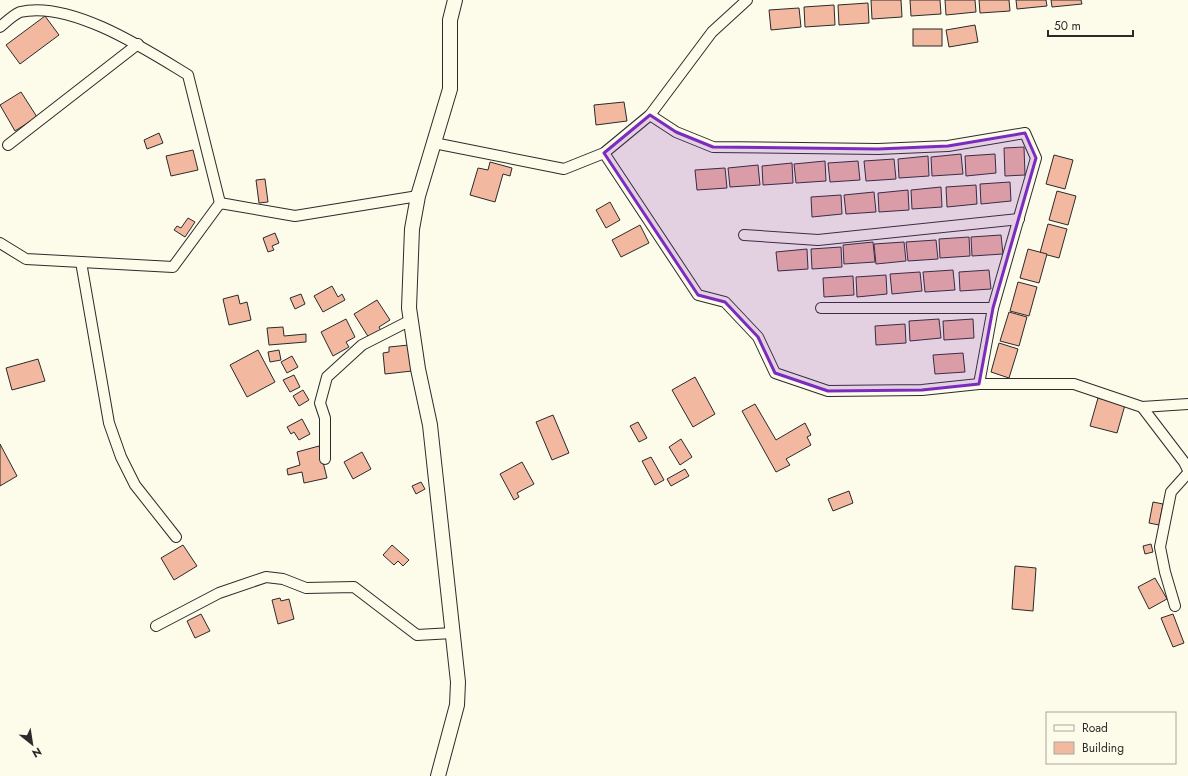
<svg xmlns="http://www.w3.org/2000/svg" width="1188" height="776" font-family="Jost,sans-serif">
  <rect width="100%" height="100%" fill="#fdfbea"/>
  <!-- building -->
  <g fill="#f2b8a0" stroke="#2b2b2b">
    <polygon points="871,0 901,0 902,17 872,19"/>
    <polygon points="910,0 940,0 941,14 911,16"/>
    <polygon points="945,0 975,0 976,12 946,15"/>
    <polygon points="979,0 1009,0 1010,11 980,13"/>
    <polygon points="1016,0 1046,0 1047,6 1017,9"/>
    <polygon points="1051,0 1081,0 1082,4 1052,7"/>
    <polygon points="868,3 869,23 839,25 838,5"/>
    <polygon points="834,5 835,25 805,27 804,7"/>
    <polygon points="799,8 801,27 771,30 769,10"/>
    <polygon points="45,16 59,35 20,64 6,45"/>
    <polygon points="975,25 978,42 949,47 946,30"/>
    <rect x="913" y="29" width="29" height="17"/>
    <polygon points="21,92 37,117 15,131 0,105"/>
    <polygon points="624,102 627,121 596,125 594,105"/>
    <polygon points="159,133 163,143 147,149 144,140"/>
    <polygon points="1024,147 1025,175 1005,176 1004,148"/>
    <polygon points="193,150 198,170 171,176 166,156"/>
    <polygon points="961,154 963,174 932,176 931,157"/>
    <polygon points="995,154 996,173 966,176 965,156"/>
    <polygon points="1054,155 1073,160 1065,189 1046,184"/>
    <polygon points="928,156 929,176 899,178 898,159"/>
    <polygon points="894,159 896,179 866,181 864,161"/>
    <polygon points="825,161 826,181 796,183 794,164"/>
    <polygon points="858,161 860,180 830,182 828,163"/>
    <polygon points="490,162 512,168 510,176 503,174 495,202 470,195 478,168 488,170"/>
    <polygon points="792,163 793,183 763,185 762,166"/>
    <polygon points="758,165 760,185 730,187 728,168"/>
    <polygon points="725,168 727,188 697,190 695,170"/>
    <polygon points="265,179 268,202 259,203 256,180"/>
    <polygon points="1010,182 1011,201 981,204 980,184"/>
    <polygon points="976,185 977,204 947,207 946,187"/>
    <polygon points="941,187 942,207 912,209 911,190"/>
    <polygon points="908,190 909,210 879,212 878,193"/>
    <polygon points="1057,191 1076,196 1068,225 1049,220"/>
    <polygon points="874,192 876,212 846,214 844,195"/>
    <polygon points="841,195 842,214 812,217 811,197"/>
    <polygon points="610,202 620,220 606,228 596,210"/>
    <polygon points="188,218 195,222 185,237 174,230 177,226 181,228"/>
    <polygon points="1048,224 1067,229 1059,258 1040,253"/>
    <polygon points="640,225 649,243 621,257 612,240"/>
    <polygon points="275,233 279,243 272,246 274,250 268,252 263,238"/>
    <polygon points="1001,235 1003,254 972,256 971,237"/>
    <polygon points="969,237 970,256 940,258 939,239"/>
    <polygon points="936,240 938,259 908,261 906,242"/>
    <polygon points="873,242 875,262 844,264 843,245"/>
    <polygon points="904,242 906,261 876,264 874,244"/>
    <polygon points="841,247 842,267 812,269 811,249"/>
    <polygon points="807,249 808,269 778,271 776,252"/>
    <polygon points="1028,249 1047,254 1039,283 1020,278"/>
    <polygon points="953,270 955,290 925,292 923,272"/>
    <polygon points="989,270 991,289 960,291 959,272"/>
    <polygon points="920,272 922,291 892,294 890,274"/>
    <polygon points="886,275 887,294 857,297 856,277"/>
    <polygon points="853,276 854,295 824,297 823,278"/>
    <polygon points="1018,282 1037,287 1029,316 1010,311"/>
    <polygon points="332,286 338,297 342,294 345,300 323,312 314,296"/>
    <polygon points="301,294 305,304 295,309 290,298"/>
    <polygon points="238,295 240,304 247,302 251,320 229,325 223,299"/>
    <polygon points="377,300 390,320 379,327 381,331 369,338 354,314"/>
    <polygon points="1009,312 1027,317 1019,346 1000,341"/>
    <polygon points="346,319 355,337 346,342 349,347 333,356 321,332"/>
    <polygon points="939,319 941,338 910,341 909,321"/>
    <polygon points="973,319 974,338 944,340 943,321"/>
    <polygon points="905,324 906,343 876,345 875,326"/>
    <polygon points="283,327 284,336 306,334 306,342 269,345 267,328"/>
    <polygon points="999,343 1018,349 1009,378 991,372"/>
    <polygon points="409,345 412,371 385,374 383,353 389,352 389,347"/>
    <polygon points="258,350 275,382 247,397 230,365"/>
    <polygon points="279,350 281,360 270,362 268,352"/>
    <polygon points="963,353 965,372 935,374 933,355"/>
    <polygon points="292,356 298,367 287,373 281,362"/>
    <polygon points="38,359 45,381 12,390 6,368"/>
    <polygon points="294,375 300,387 290,392 283,380"/>
    <polygon points="695,377 715,414 693,427 672,390"/>
    <polygon points="303,390 309,400 299,406 293,396"/>
    <polygon points="1098,398 1125,405 1117,433 1090,426"/>
    <polygon points="755,404 776,440 805,423 811,435 807,437 811,445 786,459 790,465 776,472 742,411"/>
    <polygon points="553,415 569,453 552,460 536,422"/>
    <polygon points="302,419 310,434 299,440 294,432 291,434 287,427"/>
    <polygon points="638,422 647,438 639,442 630,426"/>
    <polygon points="681,439 692,457 680,465 669,447"/>
    <polygon points="0,444 17,476 0,486"/>
    <polygon points="319,446 327,478 304,483 302,472 288,475 287,469 300,465 297,452"/>
    <polygon points="362,452 371,469 353,479 344,462"/>
    <polygon points="651,457 664,480 655,485 642,461"/>
    <polygon points="522,462 534,484 517,493 519,497 514,500 500,474"/>
    <polygon points="685,469 689,476 671,486 667,479"/>
    <polygon points="421,482 425,489 416,494 412,486"/>
    <polygon points="849,491 853,503 833,511 828,499"/>
    <polygon points="1153,502 1163,504 1159,525 1149,523"/>
    <polygon points="1151,544 1153,552 1145,554 1143,546"/>
    <polygon points="183,545 197,566 174,580 161,558"/>
    <polygon points="392,545 409,560 403,566 398,561 394,565 383,555"/>
    <polygon points="1015,566 1036,568 1033,611 1012,609"/>
    <polygon points="1155,578 1167,599 1149,609 1138,587"/>
    <polygon points="280,598 281,601 289,599 294,619 278,624 272,600"/>
    <polygon points="201,614 210,631 195,638 187,621"/>
    <polygon points="1173,614 1184,643 1173,647 1161,618"/>
  </g>
  <g fill="none" stroke-linecap="round" stroke-linejoin="round">
    <!-- street casing -->
    <g stroke="#2b2b2b" stroke-width="12">
      <g id="street">
        <path d="M0,27C6,22 13,15 20,12C71,0 147,50 188,75L220,203"/>
        <polyline points="650,115 676,132 713,147 878,149 948,146 1025,133 1036,158 993,308 979,384"/>
        <polyline points="434,143 564,169 604,153 650,115 712,32 747,0"/>
        <polyline points="8,145 138,44"/>
        <polyline points="604,153 698,295 725,302 758,337 775,373 828,391 922,390 979,384 1074,384 1142,407 1188,404"/>
        <polyline points="744,235 818,240 1019,219"/>
        <polyline points="0,243 26,259 173,267 220,203 295,216 418,196"/>
        <polyline points="81,262 109,423 121,457 135,485 176,537"/>
        <polyline points="821,308 993,308"/>
        <polyline points="1142,407 1184,462 1188,470"/>
        <polyline points="325,459 325,418 320,403 327,377 362,345 411,320"/>
        <polyline points="1175,606 1165,572 1160,547 1171,492 1188,473"/>
        <polyline points="156,626 219,593 266,577 283,579 306,588 354,587 417,635 453,633"/>
      </g>
    </g>
    <!-- secondary casing -->
    <g stroke="#2b2b2b" stroke-width="16">
      <polyline id="secondary" points="438,776 457,705 458,682 430,425 418,369 409,308 412,229 418,196 450,89 450,20 455,0"/>
    </g>
    <!-- street -->
    <use href="#street" stroke="#fdfbea" stroke-width="10"/>
    <!-- secondary -->
    <use href="#secondary" stroke="#fdfbea" stroke-width="14"/>
  </g>
  <!-- marked area -->
  <path fill="#7b2cbf" fill-opacity="0.2" stroke="#7b2cbf" stroke-width="3" stroke-linejoin="round" d="M650,115L676,132L713,147L878,149L948,146L1025,133L1036,158L993,308L979,384L922,390L828,391L775,373L758,337L725,302L698,295L604,153Z"/>
  <!-- legend -->
  <rect x="1046" y="712" width="130" height="52" fill="#fdfbea" stroke="#a9a89e"/>
  <rect x="1054" y="725" width="20" height="6" fill="#fdfbea" stroke="#a9a89e"/>
  <text x="1082" y="732" font-size="12" fill="#2b2b2b">Road</text>
  <rect x="1054" y="742" width="20" height="12" fill="#f2b8a0" stroke="#a9a89e"/>
  <text x="1082" y="752" font-size="12" fill="#2b2b2b">Building</text>
  <!-- north arrow -->
  <g transform="translate(32 744) rotate(150)" stroke="#fdfbea" stroke-width="3" paint-order="stroke">
  <path d="M0-3L7 15L0 10L-7 15Z" fill="#2b2b2b"/>
  <text y="-6" font-size="11" font-weight="bold" text-anchor="middle" fill="#2b2b2b">N</text>
  </g>
  <!-- scale -->
  <path d="M1048 30v6h85v-6" fill="none" stroke="#2b2b2b" stroke-width="2"/>
  <text x="1054" y="30" font-size="12" fill="#2b2b2b" stroke="#fdfbea" stroke-width="3" paint-order="stroke">50 m</text>
</svg>
